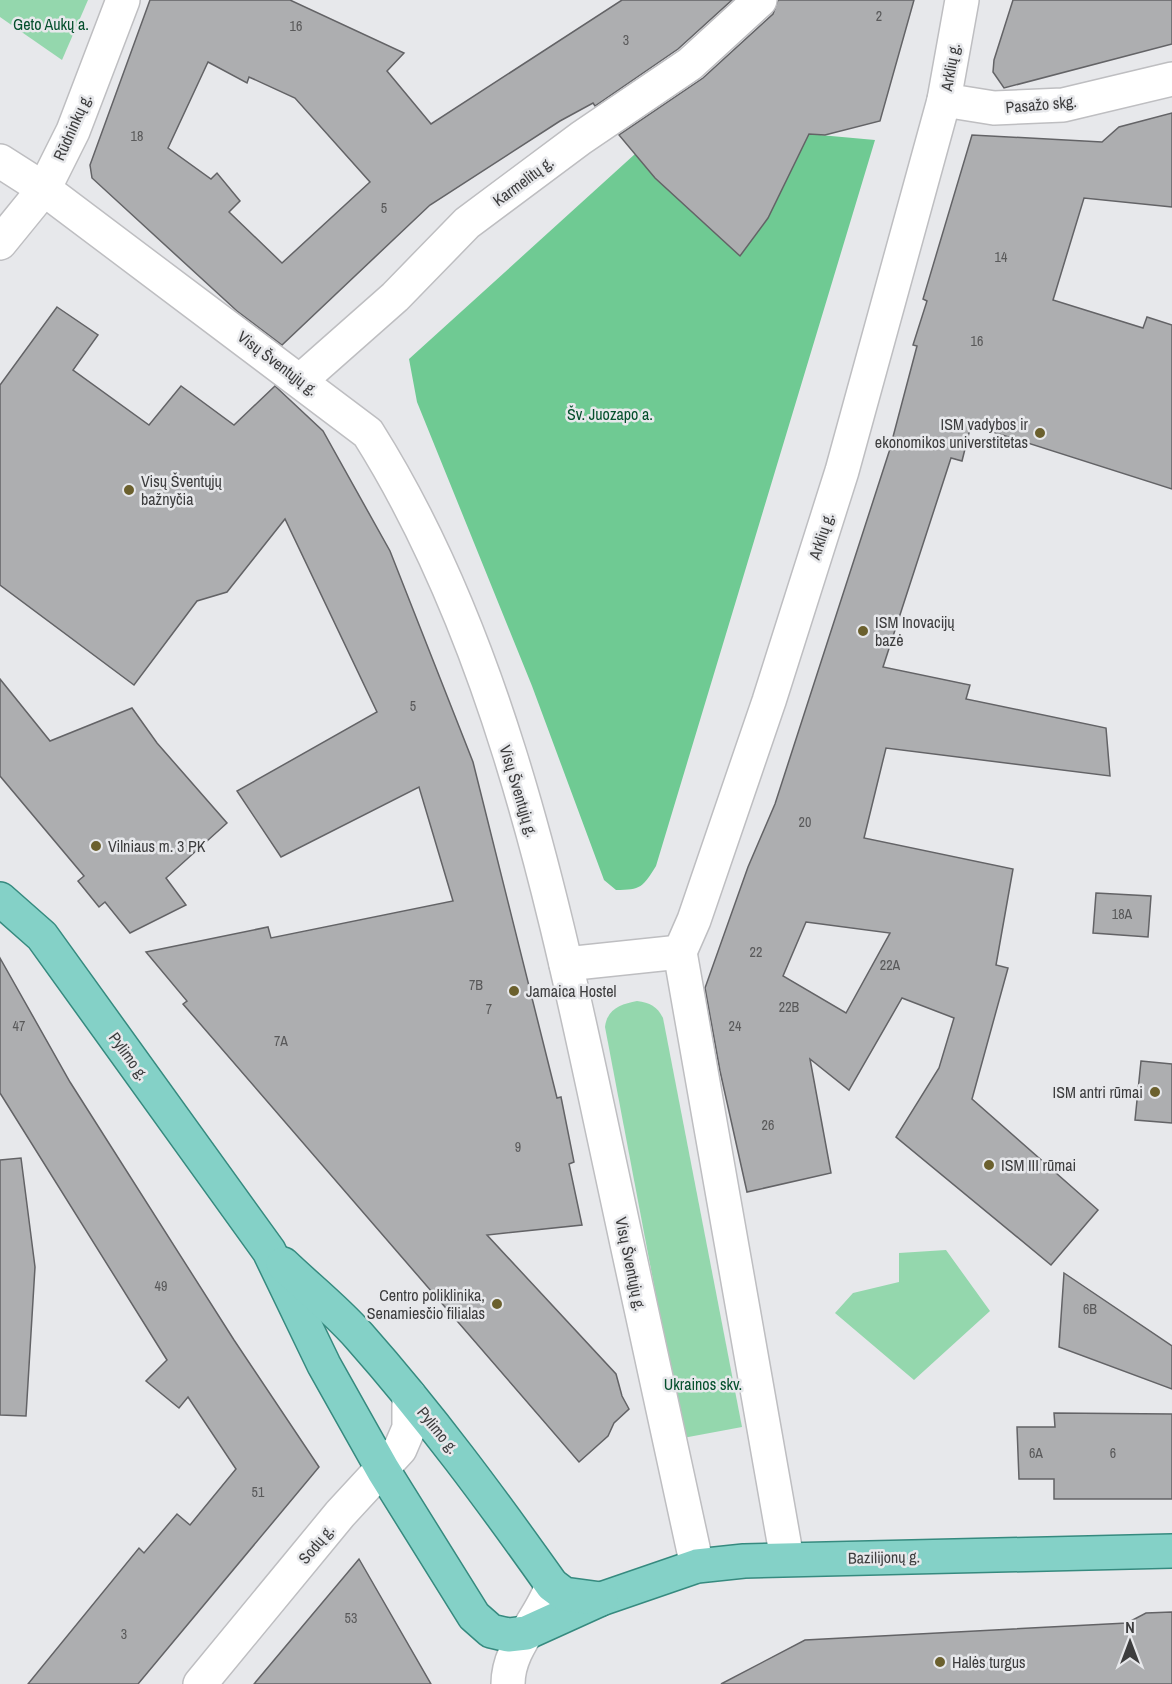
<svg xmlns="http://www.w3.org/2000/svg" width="1172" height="1684" font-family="'Archivo Narrow',sans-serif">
  <rect width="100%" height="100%" fill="#e7e8eb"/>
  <!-- green -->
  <g fill="#94d7ad">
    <polygon points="0,0 88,0 62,60 0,17"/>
    <path d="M637,1001C650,1003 657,1006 663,1018L742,1427L683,1438L605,1027C607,1009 621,1004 637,1001Z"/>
    <polygon points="946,1250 990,1311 914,1380 835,1313 853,1293 899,1282 899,1253"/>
  </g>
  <!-- forest -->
  <path fill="#6fca93" d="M809,134L875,140L656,866C643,887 641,890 616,890L604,880L532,686L417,402L409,359L635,154L655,178L740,256L768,218Z"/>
  <!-- building -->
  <g fill="#adaeb0" stroke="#636366" stroke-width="1.5" fill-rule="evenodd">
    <path d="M150,0H290L404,53L387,71L431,124L622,0H732L678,49L595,106L593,103L560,121L430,205L282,345L237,311L92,178L90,165ZM208,62L247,83L249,77L295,98L370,182L282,263L229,212L240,201L217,173L211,179L168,148Z"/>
    <polygon points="778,0 914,0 880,121 825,135 809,134 768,218 740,256 655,178 619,135 703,78 773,14"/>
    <polygon points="1013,0 1172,0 1172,44 1004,88 993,72 994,60"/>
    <path d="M1172,113V207L1084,198L1053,300L1143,328L1147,317L1172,325V489L971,425L962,461L951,458L883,667L970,685L966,699L1106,728L1110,776L886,748L864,838L1013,869L996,965L1008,968L972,1099L1098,1210L1051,1265L896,1137L939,1068L954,1018L902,998L849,1090L810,1059L831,1173L747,1192L720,1071L705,988L748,867L775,804L889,452L917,346L913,345L927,301L923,299L972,135L1102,142L1119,127ZM806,922L890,933L846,1013L783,976Z"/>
    <polygon points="57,307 98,335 73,370 149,425 181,386 234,425 275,386 323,431 390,551 473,762 557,1098 561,1097 574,1162 569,1164 582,1225 487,1235 616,1374 622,1396 629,1409 614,1423 608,1436 579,1462 183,1004 187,1001 146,952 268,927 271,938 453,901 419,787 281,857 237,791 377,712 285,519 227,592 197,601 134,685 0,585 0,385"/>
    <polygon points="0,679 50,741 132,708 157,743 227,823 166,878 186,905 130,933 105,902 99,907 78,881 84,876 0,776"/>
    <polygon points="1096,893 1151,896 1148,937 1093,933"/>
    <polygon points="0,958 70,1082 234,1340 319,1467 138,1684 28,1684 139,1548 144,1553 177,1514 190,1525 236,1469 188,1397 179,1408 146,1381 167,1360 0,1093"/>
    <polygon points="1141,1061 1172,1064 1172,1123 1135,1120"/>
    <polygon points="21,1158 35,1267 26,1416 0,1415 0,1160"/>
    <polygon points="1064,1273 1172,1346 1172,1389 1059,1347"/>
    <polygon points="1054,1413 1172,1414 1172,1499 1054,1499 1054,1479 1019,1479 1017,1427 1055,1427"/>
    <polygon points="359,1559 431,1684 254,1684"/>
    <polygon points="1172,1612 1172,1684 721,1684 805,1640 1127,1623 1146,1613"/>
  </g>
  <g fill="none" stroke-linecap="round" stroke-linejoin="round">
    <!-- street casing -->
    <g stroke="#bebec1" stroke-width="36">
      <g id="street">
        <polyline points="944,100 994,108 1063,105 1172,79"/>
        <path d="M0,161L44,189L368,433C491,628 547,872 595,1095C629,1252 662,1409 697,1566"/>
        <polyline points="0,243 44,189 73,131 123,0"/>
        <polyline points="301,380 395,297 467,223 581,138 690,64 760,0"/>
        <polyline points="680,952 694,920 769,701 842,471 944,100 962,0"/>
        <polyline points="680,952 787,1559"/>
        <polyline points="566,964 680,952"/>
        <path d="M508,1684C508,1646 541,1620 552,1585"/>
      </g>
    </g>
    <!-- secondary casing -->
    <g stroke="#bebec1" stroke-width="36">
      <polyline id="secondary" points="200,1684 340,1514 400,1449 409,1428 409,1395"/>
    </g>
    <!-- primary casing -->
    <g stroke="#368a7f" stroke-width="36">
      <g id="primary">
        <polyline points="0,899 42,936 269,1251 324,1365 383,1470 474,1616 491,1631 508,1635 526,1633 601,1599 697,1566 744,1561 1172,1551"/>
        <path d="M283,1264C308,1288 336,1310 359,1336C429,1415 491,1499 552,1585L564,1594L601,1599"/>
      </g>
    </g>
    <!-- street -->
    <use href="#street" stroke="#fff" stroke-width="33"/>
    <!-- secondary -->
    <use href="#secondary" stroke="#fff" stroke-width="33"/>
    <!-- primary -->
    <use href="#primary" stroke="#84d1c7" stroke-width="33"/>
  </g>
  <!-- markers -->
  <g fill="#6b602d" stroke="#e7e8eb" stroke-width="2">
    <circle cx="1040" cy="433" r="6"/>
    <circle cx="129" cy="490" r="6"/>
    <circle cx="863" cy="631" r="6"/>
    <circle cx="96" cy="846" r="6"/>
    <circle cx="514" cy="991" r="6"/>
    <circle cx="1155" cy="1092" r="6"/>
    <circle cx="989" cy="1165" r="6"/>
    <circle cx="497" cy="1304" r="6"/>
    <circle cx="940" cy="1662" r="6"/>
  </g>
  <g text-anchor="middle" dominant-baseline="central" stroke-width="5" stroke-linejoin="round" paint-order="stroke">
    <!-- number labels -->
    <g font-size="14" fill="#59595a">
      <text x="879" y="16">2</text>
      <text x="296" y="26">16</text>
      <text x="626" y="40">3</text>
      <text x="137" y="136">18</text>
      <text x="384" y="208">5</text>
      <text x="1001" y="257">14</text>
      <text x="977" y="341">16</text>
      <text x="413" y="706">5</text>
      <text x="805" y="822">20</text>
      <text x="1122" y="914">18A</text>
      <text x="756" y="952">22</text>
      <text x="890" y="965">22A</text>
      <text x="476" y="985">7B</text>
      <text x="789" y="1007">22B</text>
      <text x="489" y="1009">7</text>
      <text x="19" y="1026">47</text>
      <text x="735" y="1026">24</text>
      <text x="281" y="1041">7A</text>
      <text x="768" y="1125">26</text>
      <text x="518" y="1147">9</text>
      <text x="161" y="1286">49</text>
      <text x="1090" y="1309">6B</text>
      <text x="1036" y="1453">6A</text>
      <text x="1113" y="1453">6</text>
      <text x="258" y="1492">51</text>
      <text x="351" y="1618">53</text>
      <text x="124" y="1634">3</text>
    </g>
    <!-- park labels -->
    <g font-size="16" fill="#044f2c" stroke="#e7e8eb">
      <text x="51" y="24">Geto Aukų a.</text>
      <text x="610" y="414">Šv. Juozapo a.</text>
      <text x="703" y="1384">Ukrainos skv.</text>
    </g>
    <!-- street labels -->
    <g font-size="16" fill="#3d3d3e" stroke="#e7e8eb">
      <text transform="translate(950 67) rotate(-80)">Arklių g.</text>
      <text transform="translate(1041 104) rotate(-5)">Pasažo skg.</text>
      <text transform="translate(72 127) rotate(-66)">Rūdninkų g.</text>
      <text transform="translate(523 181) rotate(-37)">Karmelitų g.</text>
      <text transform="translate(278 363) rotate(37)">Visų Šventųjų g.</text>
      <text transform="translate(821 536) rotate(-72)">Arklių g.</text>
      <text transform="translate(519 791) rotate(73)">Visų Šventųjų g.</text>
      <text transform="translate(129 1056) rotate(54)">Pylimo g.</text>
      <text transform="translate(631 1264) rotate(78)">Visų Šventųjų g.</text>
      <text transform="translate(438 1430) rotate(51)">Pylimo g.</text>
      <text transform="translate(316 1544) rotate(-50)">Sodų g.</text>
      <text transform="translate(884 1557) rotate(-1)">Bazilijonų g.</text>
    </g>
    <!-- poi labels -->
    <g font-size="16" fill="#3d3d3e" stroke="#e7e8eb" text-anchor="start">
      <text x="1028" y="424" text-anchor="end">ISM vadybos ir<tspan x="1028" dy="18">ekonomikos universtitetas</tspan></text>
      <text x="141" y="481">Visų Šventųjų<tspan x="141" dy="18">bažnyčia</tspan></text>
      <text x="875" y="622">ISM Inovacijų<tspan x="875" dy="18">bazė</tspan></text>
      <text x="108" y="846">Vilniaus m. 3 PK</text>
      <text x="526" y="991">Jamaica Hostel</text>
      <text x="1143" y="1092" text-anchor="end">ISM antri rūmai</text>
      <text x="1001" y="1165">ISM III rūmai</text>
      <text x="485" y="1295" text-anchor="end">Centro poliklinika,<tspan x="485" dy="18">Senamiesčio filialas</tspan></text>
      <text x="952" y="1662">Halės turgus</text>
    </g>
  </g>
  <!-- north arrow -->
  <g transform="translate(1130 1642)" stroke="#e7e8eb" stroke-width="4.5" paint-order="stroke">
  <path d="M0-4.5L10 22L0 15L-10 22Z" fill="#3d3d3e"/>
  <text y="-9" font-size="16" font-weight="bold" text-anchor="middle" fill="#3d3d3e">N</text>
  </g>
</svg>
